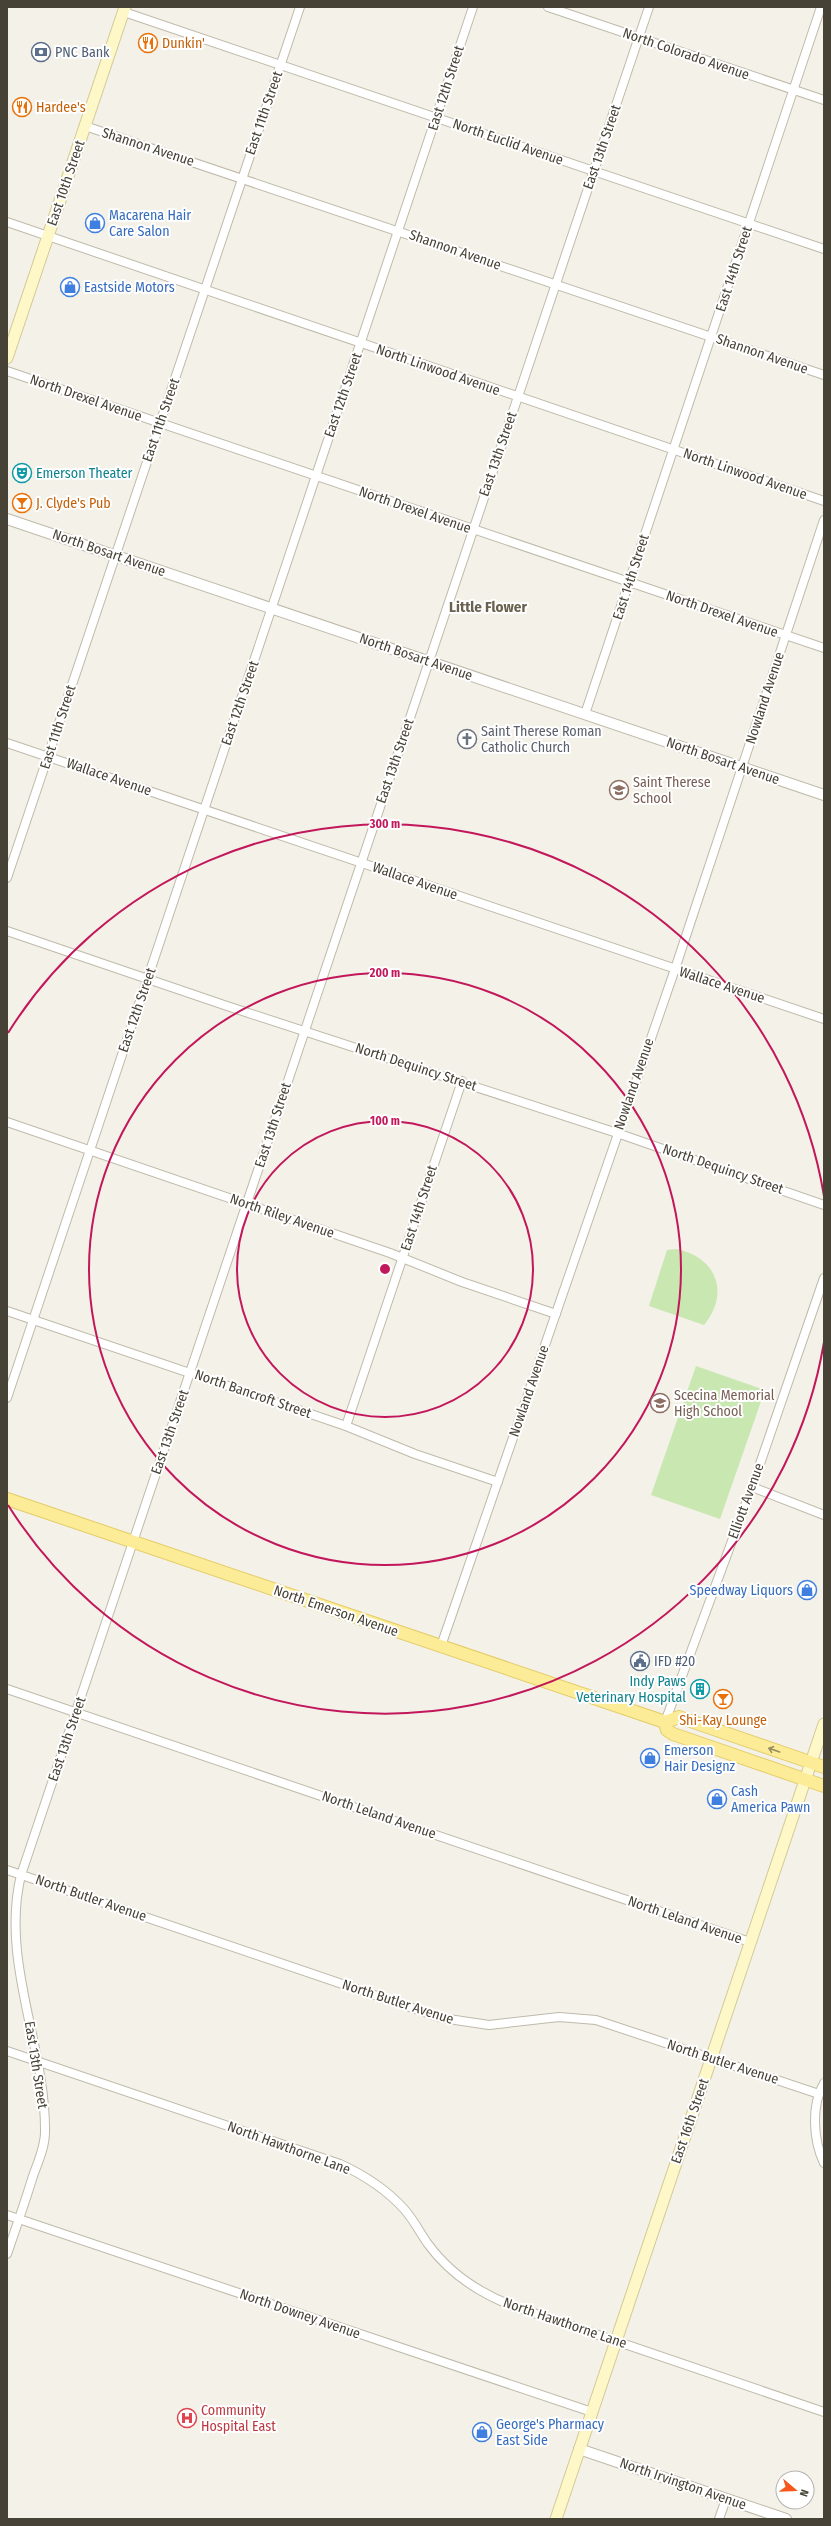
<svg xmlns="http://www.w3.org/2000/svg" width="831" height="2526" font-family="'Fira Sans Condensed',sans-serif">
  <rect width="100%" height="100%" fill="#f4f1e8"/>
  <!-- green -->
  <g fill="#c8e7b1">
    <path d="M677,1249C717,1258 730,1293 704,1325L649,1306L667,1250Z"/>
    <polygon points="696,1366 765,1390 720,1519 651,1495"/>
  </g>
  <g fill="none" stroke-linecap="round" stroke-linejoin="round">
    <!-- minor casing -->
    <g stroke="#bfbaaa" stroke-width="10">
      <g id="minor">
        <polyline points="548,7 824,100"/>
        <polyline points="124,12 824,249"/>
        <polyline points="85,126 824,375"/>
        <polyline points="7,222 824,501"/>
        <polyline points="7,371 824,648"/>
        <polyline points="585,714 821,7"/>
        <polyline points="7,743 824,1019"/>
        <polyline points="7,878 300,7"/>
        <polyline points="7,931 227,1006 617,1133 824,1205"/>
        <polyline points="7,1122 390,1253 462,1282 556,1314"/>
        <polyline points="7,1311 346,1426 415,1454 498,1482"/>
        <polyline points="7,1398 473,7"/>
        <polyline points="346,1426 462,1081"/>
        <polyline points="752,1487 824,1515"/>
        <polyline points="441,1646 675,969 824,520"/>
        <polyline points="7,1689 750,1942"/>
        <polyline points="665,1722 752,1487 824,1278"/>
        <polyline points="7,1870 442,2018 489,2025 559,2017 596,2020 819,2094"/>
        <path d="M7,2051L340,2164C364,2175 386,2189 404,2209C414,2220 420,2233 428,2244C450,2274 479,2293 513,2306L824,2412"/>
        <path d="M824,2083C811,2105 813,2140 824,2163"/>
        <polyline points="7,2215 592,2412"/>
        <path d="M7,2254C16,2228 25,2202 33,2176C38,2162 45,2147 45,2132C46,2046 0,1961 21,1875L649,7"/>
        <polyline points="719,2519 726,2499"/>
      </g>
    </g>
    <!-- tertiary casing -->
    <g stroke="#bfbaaa" stroke-width="12">
      <g id="tertiary">
        <polyline points="7,519 824,795"/>
        <polyline points="579,2449 786,2519"/>
      </g>
    </g>
    <!-- secondary casing -->
    <g stroke="#d3ca98" stroke-width="13">
      <g id="secondary">
        <polyline points="7,358 125,7"/>
        <polyline points="556,2519 824,1724"/>
      </g>
    </g>
    <!-- primary casing -->
    <g stroke="#e3cc67" stroke-width="14">
      <g id="primary">
        <polyline points="7,1499 665,1722"/>
        <polyline points="665,1722 667,1730 673,1734 824,1786"/>
        <polyline points="665,1722 679,1717 824,1767"/>
      </g>
    </g>
    <!-- minor -->
    <use href="#minor" stroke="#fff" stroke-width="8"/>
    <!-- tertiary -->
    <use href="#tertiary" stroke="#fff" stroke-width="10"/>
    <!-- secondary -->
    <use href="#secondary" stroke="#fef7c7" stroke-width="11"/>
    <!-- primary -->
    <use href="#primary" stroke="#fdec97" stroke-width="12"/>
  </g>
  <!-- one-way arrows -->
  <defs><path id="oneway-shaft" d="M-6 0H5M1.5-3L5.5 0L1.5 3" fill="none" stroke-width="1.6" stroke-linecap="round" stroke-linejoin="round"/></defs>
  <use stroke="#998e62" href="#oneway-shaft" transform="translate(774 1750) rotate(-161)"/>
  <!-- distance rings -->
  <g fill="none" stroke="#c2185b" stroke-width="2">
    <circle cx="385" cy="1269" r="148"/>
    <circle cx="385" cy="1269" r="296"/>
    <path d="M824 1342A445 445 0 0 1 8 1505M8 1033A445 445 0 0 1 824 1196"/>
  </g>
  <!-- icons -->
  <defs>
    <g id="restaurant-ring" transform="scale(1)"><circle r="9.5" fill="#fff" stroke="#e8710a" stroke-width="1.5"/><path d="M-5-6h1v4h1v-4h1v4h1v-4h1v5L-1.5 .5V6h-2V.5L-5-1ZM5-6V6H3V1.5H1.5Q1.5-4 5-6Z" fill="#e8710a"/></g>
    <g id="bank-ring" transform="scale(1)"><circle r="9.5" fill="#fff" stroke="#5c6f8a" stroke-width="1.5"/><path d="M-6-4H6V4H-6ZM0-2.3a2.3 2.3 0 1 0 0 4.6a2.3 2.3 0 1 0 0-4.6Z" fill="#5c6f8a"/></g>
    <g id="shop-ring" transform="scale(1)"><circle r="9.5" fill="#fff" stroke="#3f7fe0" stroke-width="1.5"/><path d="M-5-2.5h2.3a2.7 3.5 0 0 1 5.4 0H5L5.5 6h-11ZM-1.5-2.5h3a1.5 2.3 0 0 0-3 0Z" fill="#3f7fe0"/></g>
    <g id="theatre-ring" transform="scale(1)"><circle r="9.5" fill="#fff" stroke="#0f9aa8" stroke-width="1.5"/><path d="M-5-5.5Q0-4 5-5.5V0Q5 5 0 6Q-5 5-5 0ZM-3.3-2.5H-1v1.5H-3.3ZM1-2.5H3.3v1.5H1ZM-2.8 1Q0 5.5 2.8 1Z" fill="#0f9aa8"/></g>
    <g id="bar-ring" transform="scale(1)"><circle r="9.5" fill="#fff" stroke="#e8710a" stroke-width="1.5"/><path d="M-6-5H6L.8 .8V4.5H3.5V6h-7V4.5H-.8V.8Z" fill="#e8710a"/></g>
    <g id="church-ring" transform="scale(1)"><circle r="9.5" fill="#fff" stroke="#6b7280" stroke-width="1.5"/><path d="M-1.2-6h2.4v3.5h3.3v2.4h-3.3V6h-2.4V-.1h-3.3v-2.4h3.3Z" fill="#6b7280"/></g>
    <g id="school-ring" transform="scale(1)"><circle r="9.5" fill="#fff" stroke="#8d6e63" stroke-width="1.5"/><path d="M0-5L7-2L0 1L-7-2ZM-4 1L0 2.5L4 1V4Q0 6-4 4Z" fill="#8d6e63"/></g>
    <g id="civic-ring" transform="scale(1)"><circle r="9.5" fill="#fff" stroke="#5c6f8a" stroke-width="1.5"/><path d="M-.6-6.5H3V-4.5H.6V-3L4-1V1h2V6H-6V1h2V-1L-.6-3ZM-1.2 2.5V6h2.4V2.5Z" fill="#5c6f8a"/></g>
    <g id="building-ring" transform="scale(1)"><circle r="9.5" fill="#fff" stroke="#0f9aa8" stroke-width="1.5"/><path d="M-4-6H4V6H1V3H-1V6H-4ZM-2.5-4.3h1.7v1.8h-1.7ZM.8-4.3h1.7v1.8H.8ZM-2.5-1h1.7V.8h-1.7ZM.8-1h1.7V.8H.8Z" fill="#0f9aa8"/></g>
    <g id="hospital-ring" transform="scale(1)"><circle r="9.5" fill="#fff" stroke="#e0444e" stroke-width="1.5"/><path d="M-5-5h3v3.5h4V-5h3V5h-3V1.5h-4V5h-3Z" fill="#e0444e"/></g>
  </defs>
  <g fill-rule="evenodd">
    <use href="#restaurant-ring" x="148" y="43"/>
    <use href="#bank-ring" x="41" y="52"/>
    <use href="#restaurant-ring" x="22" y="107"/>
    <use href="#shop-ring" x="95" y="223"/>
    <use href="#shop-ring" x="70" y="287"/>
    <use href="#theatre-ring" x="22" y="473"/>
    <use href="#bar-ring" x="22" y="503"/>
    <use href="#church-ring" x="467" y="739"/>
    <use href="#school-ring" x="619" y="790"/>
    <use href="#school-ring" x="660" y="1403"/>
    <use href="#shop-ring" x="807" y="1590"/>
    <use href="#civic-ring" x="640" y="1661"/>
    <use href="#building-ring" x="700" y="1689"/>
    <use href="#bar-ring" x="723" y="1699"/>
    <use href="#shop-ring" x="650" y="1758"/>
    <use href="#shop-ring" x="717" y="1799"/>
    <use href="#hospital-ring" x="187" y="2418"/>
    <use href="#shop-ring" x="482" y="2432"/>
  </g>
  <g text-anchor="middle" dominant-baseline="central" stroke-width="4" stroke-linejoin="round" paint-order="stroke">
    <!-- food labels -->
    <g font-size="14" fill="#c56008" stroke="#fff" text-anchor="start">
      <text x="162" y="43">Dunkin'</text>
      <text x="36" y="107">Hardee's</text>
      <text x="36" y="503">J. Clyde's Pub</text>
      <text x="723" y="1720" text-anchor="middle">Shi-Kay Lounge</text>
    </g>
    <!-- service labels -->
    <g font-size="14" fill="#4e5e75" stroke="#fff" text-anchor="start">
      <text x="55" y="52">PNC Bank</text>
      <text x="654" y="1661">IFD #20</text>
    </g>
    <!-- street labels -->
    <g font-size="14" fill="#474236" stroke="#fff">
      <text transform="translate(686 54) rotate(19)">North Colorado Avenue</text>
      <text transform="translate(446 88) rotate(-72)">East 12th Street</text>
      <text transform="translate(264 113) rotate(-71)">East 11th Street</text>
      <text transform="translate(508 142) rotate(19)">North Euclid Avenue</text>
      <text transform="translate(148 147) rotate(18)">Shannon Avenue</text>
      <text transform="translate(602 147) rotate(-71)">East 13th Street</text>
      <text transform="translate(66 183) rotate(-71)">East 10th Street</text>
      <text transform="translate(455 250) rotate(19)">Shannon Avenue</text>
      <text transform="translate(734 269) rotate(-72)">East 14th Street</text>
      <text transform="translate(762 354) rotate(19)">Shannon Avenue</text>
      <text transform="translate(438 370) rotate(19)">North Linwood Avenue</text>
      <text transform="translate(343 395) rotate(-71)">East 12th Street</text>
      <text transform="translate(86 398) rotate(19)">North Drexel Avenue</text>
      <text transform="translate(161 420) rotate(-71)">East 11th Street</text>
      <text transform="translate(498 454) rotate(-71)">East 13th Street</text>
      <text transform="translate(745 474) rotate(19)">North Linwood Avenue</text>
      <text transform="translate(415 510) rotate(19)">North Drexel Avenue</text>
      <text transform="translate(109 553) rotate(19)">North Bosart Avenue</text>
      <text transform="translate(631 577) rotate(-72)">East 14th Street</text>
      <text transform="translate(722 614) rotate(19)">North Drexel Avenue</text>
      <text transform="translate(416 657) rotate(19)">North Bosart Avenue</text>
      <text transform="translate(765 698) rotate(-72)">Nowland Avenue</text>
      <text transform="translate(240 703) rotate(-71)">East 12th Street</text>
      <text transform="translate(58 727) rotate(-72)">East 11th Street</text>
      <text transform="translate(395 761) rotate(-71)">East 13th Street</text>
      <text transform="translate(723 761) rotate(19)">North Bosart Avenue</text>
      <text transform="translate(109 777) rotate(19)">Wallace Avenue</text>
      <text transform="translate(415 881) rotate(19)">Wallace Avenue</text>
      <text transform="translate(722 985) rotate(18)">Wallace Avenue</text>
      <text transform="translate(137 1010) rotate(-71)">East 12th Street</text>
      <text transform="translate(416 1067) rotate(18)">North Dequincy Street</text>
      <text transform="translate(634 1084) rotate(-71)">Nowland Avenue</text>
      <text transform="translate(273 1125) rotate(-72)">East 13th Street</text>
      <text transform="translate(723 1169) rotate(19)">North Dequincy Street</text>
      <text transform="translate(419 1208) rotate(-72)">East 14th Street</text>
      <text transform="translate(282 1216) rotate(19)">North Riley Avenue</text>
      <text transform="translate(529 1391) rotate(-71)">Nowland Avenue</text>
      <text transform="translate(253 1394) rotate(19)">North Bancroft Street</text>
      <text transform="translate(170 1432) rotate(-71)">East 13th Street</text>
      <text transform="translate(746 1501) rotate(-70)">Elliott Avenue</text>
      <text transform="translate(336 1611) rotate(19)">North Emerson Avenue</text>
      <text transform="translate(67 1739) rotate(-71)">East 13th Street</text>
      <text transform="translate(379 1815) rotate(19)">North Leland Avenue</text>
      <text transform="translate(91 1898) rotate(19)">North Butler Avenue</text>
      <text transform="translate(685 1920) rotate(19)">North Leland Avenue</text>
      <text transform="translate(398 2002) rotate(18)">North Butler Avenue</text>
      <text transform="translate(723 2062) rotate(18)">North Butler Avenue</text>
      <text transform="translate(36 2065) rotate(81)">East 13th Street</text>
      <text transform="translate(690 2121) rotate(-71)">East 16th Street</text>
      <text transform="translate(289 2148) rotate(20)">North Hawthorne Lane</text>
      <text transform="translate(300 2314) rotate(19)">North Downey Avenue</text>
      <text transform="translate(565 2323) rotate(19)">North Hawthorne Lane</text>
      <text transform="translate(683 2484) rotate(19)">North Irvington Avenue</text>
    </g>
    <!-- shop labels -->
    <g font-size="14" fill="#366cbe" stroke="#fff" text-anchor="start">
      <text x="109" y="215">Macarena Hair<tspan x="109" dy="16">Care Salon</tspan></text>
      <text x="84" y="287">Eastside Motors</text>
      <text x="793" y="1590" text-anchor="end">Speedway Liquors</text>
      <text x="664" y="1750">Emerson<tspan x="664" dy="16">Hair Designz</tspan></text>
      <text x="731" y="1791">Cash<tspan x="731" dy="16">America Pawn</tspan></text>
      <text x="496" y="2424">George's Pharmacy<tspan x="496" dy="16">East Side</tspan></text>
    </g>
    <!-- culture labels -->
    <g font-size="14" fill="#0d838f" stroke="#fff" text-anchor="start">
      <text x="36" y="473">Emerson Theater</text>
      <text x="686" y="1681" text-anchor="end">Indy Paws<tspan x="686" dy="16">Veterinary Hospital</tspan></text>
    </g>
    <!-- worship labels -->
    <g font-size="14" fill="#5b616d" stroke="#fff" text-anchor="start">
      <text x="481" y="731">Saint Therese Roman<tspan x="481" dy="16">Catholic Church</tspan></text>
    </g>
    <!-- education labels -->
    <g font-size="14" fill="#785e54" stroke="#fff" text-anchor="start">
      <text x="633" y="782">Saint Therese<tspan x="633" dy="16">School</tspan></text>
      <text x="674" y="1395">Scecina Memorial<tspan x="674" dy="16">High School</tspan></text>
    </g>
    <!-- health labels -->
    <g font-size="14" fill="#be3a42" stroke="#fff" text-anchor="start">
      <text x="201" y="2410">Community<tspan x="201" dy="16">Hospital East</tspan></text>
    </g>
    <!-- neighbourhood labels -->
    <g font-size="15" font-weight="bold" fill="#6a624e" stroke="#fff">
      <text x="488" y="607">Little Flower</text>
    </g>
  </g>
  <circle cx="385" cy="1269" r="6" fill="#c2185b" stroke="#fff" stroke-width="2"/>
  <g font-size="12" text-anchor="middle" font-weight="bold" fill="#c2185b" stroke="#fff" stroke-width="4" stroke-linejoin="round" paint-order="stroke">
    <text x="385" y="828">300 m</text>
    <text x="385" y="977">200 m</text>
    <text x="385" y="1125">100 m</text>
  </g>
  <!-- border -->
  <rect width="831" height="2526" fill="none" stroke="#474236" stroke-width="16"/>
  <!-- north arrow -->
  <g transform="translate(795 2490) rotate(109)"><circle r="19" fill="#ffffff" stroke="#b5b3af"/>
  <path d="M0-3L7 15L0 10L-7 15Z" fill="#f8561b"/>
  <text y="-6" font-size="11" font-weight="bold" text-anchor="middle" fill="#474236">N</text>
  </g>
</svg>
